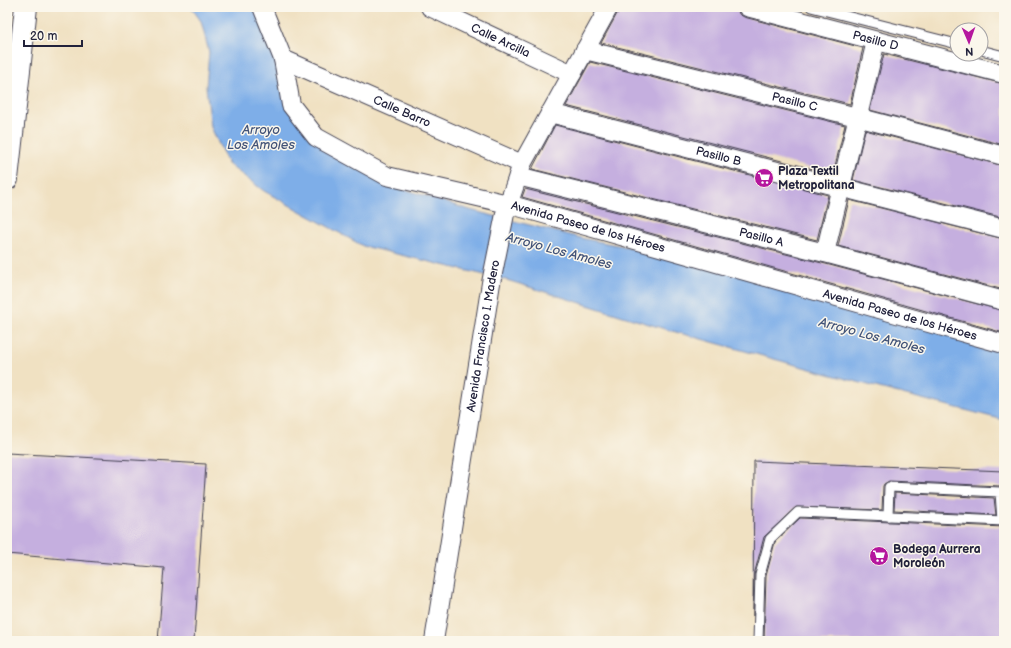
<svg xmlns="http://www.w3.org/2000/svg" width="1011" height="648" font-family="'Balsamiq Sans',sans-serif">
  <rect width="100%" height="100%" fill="#fbf7ec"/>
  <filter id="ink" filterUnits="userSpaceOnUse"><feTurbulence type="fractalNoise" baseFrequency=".025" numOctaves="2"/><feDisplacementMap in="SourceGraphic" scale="8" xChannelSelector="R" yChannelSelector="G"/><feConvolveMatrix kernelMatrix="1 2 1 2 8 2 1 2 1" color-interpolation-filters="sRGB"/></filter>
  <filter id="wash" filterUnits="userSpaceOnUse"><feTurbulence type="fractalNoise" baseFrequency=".012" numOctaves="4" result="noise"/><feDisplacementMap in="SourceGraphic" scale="16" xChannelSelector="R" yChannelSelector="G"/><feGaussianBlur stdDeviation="0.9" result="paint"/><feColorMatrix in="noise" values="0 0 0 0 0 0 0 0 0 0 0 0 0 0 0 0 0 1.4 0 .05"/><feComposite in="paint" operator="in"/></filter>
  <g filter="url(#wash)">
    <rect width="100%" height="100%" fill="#f0e1c2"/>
    <!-- water -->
    <polygon fill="#7eaee8" stroke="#506892" points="191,7 258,7 279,59 287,106 385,183 470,210 585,239 703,261 1004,346 1004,420 883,389 665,329 510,281 363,246 264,191 228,164 211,127 206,87 209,52 201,21"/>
    <g id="blocks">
      <!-- building -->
      <g fill="#c5afdf">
        <polygon points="619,7 737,7 739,14 744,17 863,48 850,104 601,43 618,12"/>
        <polygon points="884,54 1004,84 1004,145 870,110"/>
        <polygon points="590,62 845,125 833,174 566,106"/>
        <polygon points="555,125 828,195 817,240 532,169"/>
        <polygon points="865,130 1004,166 1004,218 853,180"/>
        <polygon points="525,189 822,263 1004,311 1004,333 522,197"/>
        <polygon points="849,200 1004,239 1004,290 838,246"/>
        <polygon points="7,453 206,464 194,641 158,641 164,568 7,554"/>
        <polygon points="754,461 1004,471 1004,488 1000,486 889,481 884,484 883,486 882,510 796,507 764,537 754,575 753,616"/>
        <polygon points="895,493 994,498 996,515 894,510"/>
        <polygon points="800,518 1004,527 1004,641 764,641 766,576 775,542"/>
      </g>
    </g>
  </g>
  <g filter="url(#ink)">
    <use href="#blocks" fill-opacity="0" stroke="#413f4f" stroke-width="1"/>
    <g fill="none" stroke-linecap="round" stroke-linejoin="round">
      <!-- lane casing -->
      <g stroke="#413f4f" stroke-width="11">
        <g id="lane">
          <polyline points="811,7 957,44"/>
          <polyline points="981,50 1004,56"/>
          <polyline points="888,516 889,487 1000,492 1002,521"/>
          <polyline points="758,641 760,575 770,539 798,512 1004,521"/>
        </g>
      </g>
      <!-- street casing -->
      <g stroke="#413f4f" stroke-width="20">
        <g id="street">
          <path id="s1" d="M262,7L283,59L291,105L316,137L387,176L508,204L911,318L1004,344"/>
          <path id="s2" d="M430,7L572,74"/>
          <path id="s3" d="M747,7L1004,74"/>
          <path id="s4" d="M585,50L857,117L1004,156"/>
          <path id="s5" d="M283,59L522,164"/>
          <path id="s6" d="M550,113L1004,229"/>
          <path id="s7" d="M518,176L825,253L1004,301"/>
          <polyline points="825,253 876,41"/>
          <path id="s8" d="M434,641L491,283L505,214L522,164L609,7"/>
        </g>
      </g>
      <!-- primary casing -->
      <g stroke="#413f4f" stroke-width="24">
        <polyline id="primary" points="7,179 26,7"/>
      </g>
      <!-- lane -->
      <use href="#lane" stroke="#fff" stroke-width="9"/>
      <!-- street -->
      <use href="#street" stroke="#fff" stroke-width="18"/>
      <!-- primary -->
      <use href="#primary" stroke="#fff" stroke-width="22"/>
    </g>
  </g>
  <!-- icons -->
  <defs>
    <g id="supermarket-disc" transform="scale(1)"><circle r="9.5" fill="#b5179e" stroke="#fbf7ec"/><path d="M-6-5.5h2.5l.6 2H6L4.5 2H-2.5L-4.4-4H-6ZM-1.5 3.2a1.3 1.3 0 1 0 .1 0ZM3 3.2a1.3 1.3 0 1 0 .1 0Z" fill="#fff"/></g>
  </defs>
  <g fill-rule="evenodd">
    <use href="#supermarket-disc" x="764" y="178"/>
    <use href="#supermarket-disc" x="879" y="556"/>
  </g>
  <g text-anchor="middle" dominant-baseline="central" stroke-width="3" stroke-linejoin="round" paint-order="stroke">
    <!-- street labels -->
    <g font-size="12" fill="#22223b" stroke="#fbf7ec">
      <text stroke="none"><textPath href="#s3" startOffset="133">Pasillo D</textPath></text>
      <text stroke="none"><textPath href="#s2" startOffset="78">Calle Arcilla</textPath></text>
      <text stroke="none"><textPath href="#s4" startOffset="216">Pasillo C</textPath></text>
      <text stroke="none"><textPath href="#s5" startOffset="130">Calle Barro</textPath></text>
      <text stroke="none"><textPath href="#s6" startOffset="174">Pasillo B</textPath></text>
      <text stroke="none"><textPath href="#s1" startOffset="432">Avenida Paseo de los Héroes</textPath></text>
      <text stroke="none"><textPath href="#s7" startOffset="251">Pasillo A</textPath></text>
      <text stroke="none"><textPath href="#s1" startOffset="756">Avenida Paseo de los Héroes</textPath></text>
      <text stroke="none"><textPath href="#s8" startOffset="309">Avenida Francisco I. Madero</textPath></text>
    </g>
    <!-- poi labels -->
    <g font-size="12" font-weight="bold" fill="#22223b" stroke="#fbf7ec" text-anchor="start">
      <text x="778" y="171">Plaza Textil<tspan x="778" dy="14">Metropolitana</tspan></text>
      <text x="893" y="549">Bodega Aurrera<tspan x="893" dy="14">Moroleón</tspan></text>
    </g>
    <!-- water labels -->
    <g font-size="13" font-style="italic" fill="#425378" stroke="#fbf7ec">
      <text x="261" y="130">Arroyo<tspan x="261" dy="15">Los Amoles</tspan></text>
      <text transform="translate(559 251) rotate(15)">Arroyo Los Amoles</text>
      <text transform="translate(872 336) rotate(15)">Arroyo Los Amoles</text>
    </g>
  </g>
  <!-- margin -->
  <rect width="1011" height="648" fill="none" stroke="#fbf7ec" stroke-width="24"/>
  <!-- north arrow -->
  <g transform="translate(969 42) rotate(178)"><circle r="19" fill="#fbf7ec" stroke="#a4a2a5"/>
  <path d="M0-3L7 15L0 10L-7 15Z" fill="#b5179e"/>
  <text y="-6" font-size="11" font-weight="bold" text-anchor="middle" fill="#22223b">N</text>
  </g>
  <!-- scale -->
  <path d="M24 40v6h58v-6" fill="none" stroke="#22223b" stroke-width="2"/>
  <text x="30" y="40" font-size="12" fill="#22223b" stroke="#fbf7ec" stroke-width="3" paint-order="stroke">20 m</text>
</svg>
